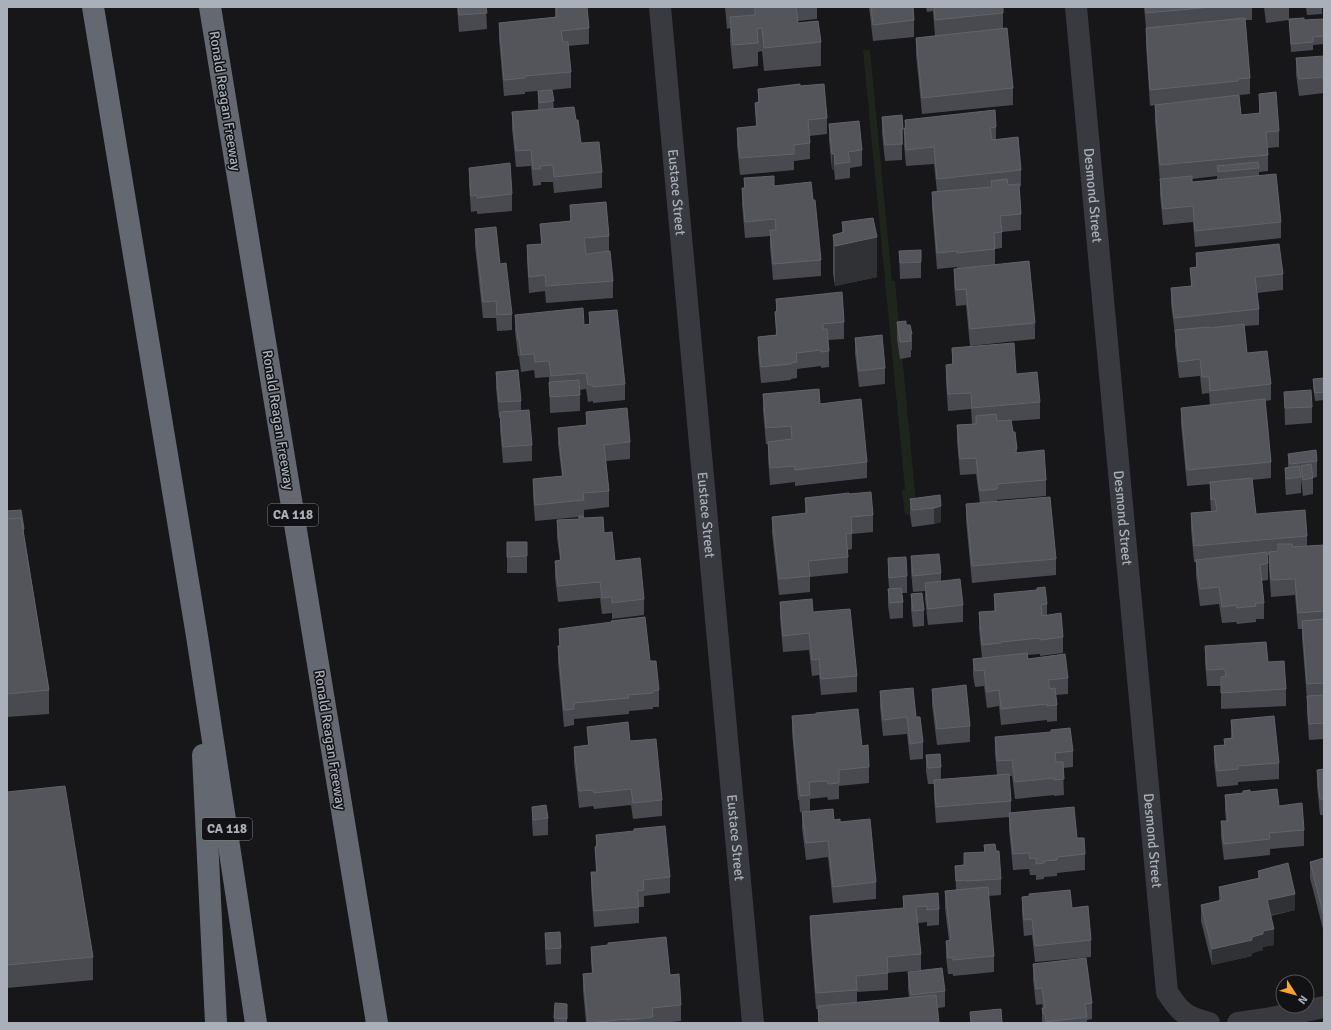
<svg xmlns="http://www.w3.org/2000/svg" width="1331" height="1030" font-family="Signika,sans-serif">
  <rect width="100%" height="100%" fill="#171719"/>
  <!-- grass -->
  <polygon fill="#1d251d" points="863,50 870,50 892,281 895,281 917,513 905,515 902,490 905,489"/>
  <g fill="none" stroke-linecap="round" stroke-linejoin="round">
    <!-- street -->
    <g stroke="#383a3f" stroke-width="22">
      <path id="s1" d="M660,7L753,1023"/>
      <path id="s2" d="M1076,7L1167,992C1180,1012 1185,1017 1209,1023"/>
      <polyline points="1238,1023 1266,1019 1324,1007"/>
    </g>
    <!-- highway -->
    <g stroke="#646870" stroke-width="22">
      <polyline points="93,7 197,636 256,1023"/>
      <polyline points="210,7 377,1023"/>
      <polyline points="203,755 216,1023"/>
    </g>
  </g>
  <!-- wall -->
  <g fill="#484a4f" fill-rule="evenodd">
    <polygon points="457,7 486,7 487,29 459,32"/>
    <polygon points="555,7 587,7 589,28 589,44 568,46 571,72 571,88 552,90 554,109 576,120 581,143 602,172 602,188 554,193 553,182 541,182 541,185 533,186 531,166 516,167 512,129 512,112 538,110 538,91 548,90 525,92 525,94 504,96 499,39 499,23 555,17"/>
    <polygon points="725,7 817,7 817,19 798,21 798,23 821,42 821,66 764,71 762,51 758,52 758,66 733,69 730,41 730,28 727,29"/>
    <polygon points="869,7 913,7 914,20 914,37 873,41"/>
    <polygon points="926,7 1003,7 1003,29 1013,88 1013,105 922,114 916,54 916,38 935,36 933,11 927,12"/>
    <path d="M1144,7H1252V20H1245L1250,78V94L1239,95L1241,115L1259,114V94L1279,131V147L1268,148V171L1259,172V176L1281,222V238L1195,247L1193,222L1163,225L1160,195V182L1155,121V105L1150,106L1146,44V28ZM1217,176V180L1192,182V179Z"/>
    <polygon points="1264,7 1289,7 1289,19 1304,20 1324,19 1324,44 1313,45 1313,50 1291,52 1289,20 1266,23"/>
    <polygon points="1306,7 1322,7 1322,14 1307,15"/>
    <polygon points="1296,58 1324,58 1324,93 1299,96 1296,74"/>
    <polygon points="800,86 827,118 827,134 810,136 810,159 794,161 794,170 740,175 737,145 737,128 756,127 755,103 758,102 758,89"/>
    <polygon points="882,117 903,129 903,145 902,145 902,160 885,161 882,133"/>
    <polygon points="905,120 996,127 996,140 1021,170 1021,186 1019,187 1021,214 1021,230 1002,232 1002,248 995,249 995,265 1035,323 1035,339 970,346 966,305 956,306 954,285 954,269 957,269 957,267 937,269 932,208 932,192 937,192 934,164 906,166 904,145"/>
    <polygon points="829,124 862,150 862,166 850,168 850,178 835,180 834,169 832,170 829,140"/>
    <polygon points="469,168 512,194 512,211 477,214 477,211 471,212 469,185"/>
    <polygon points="744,178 774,186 813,200 821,260 821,276 773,280 770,246 770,236 745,238 742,204 742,188 744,188"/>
    <polygon points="570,205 609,236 609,251 613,281 613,298 546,303 545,291 529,293 527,261 527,245 541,244 540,224 570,221"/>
    <polygon points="842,222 877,277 835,286 833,274 833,235 842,233"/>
    <polygon points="475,229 500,264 512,314 512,330 497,331 496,318 483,318 475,246"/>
    <polygon points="899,251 921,262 921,278 900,279"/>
    <polygon points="1196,253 1283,274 1283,290 1257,293 1259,309 1259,325 1244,326 1247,353 1271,384 1271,400 1265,401 1271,462 1271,478 1252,480 1256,514 1307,536 1307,546 1324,545 1324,739 1309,740 1307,712 1307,700 1302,637 1302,629 1298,629 1295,595 1271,597 1269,568 1269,555 1267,555 1268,563 1268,580 1262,581 1264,603 1264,619 1256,619 1256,622 1237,624 1236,622 1222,623 1219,604 1200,606 1196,576 1196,562 1194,562 1191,529 1191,513 1211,511 1210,498 1210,484 1187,486 1181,424 1181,408 1210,405 1209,393 1202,394 1200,376 1179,378 1175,346 1175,334 1171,304 1171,288 1191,286 1190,268 1196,267"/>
    <polygon points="776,299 844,322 844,339 828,340 829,351 829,367 821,368 821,366 797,369 797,378 791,379 791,380 761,383 758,353 758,337 776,335 775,312 776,311"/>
    <polygon points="589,312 625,384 625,400 593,403 593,401 588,402 586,389 580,390 580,411 550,413 549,377 535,378 534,370 521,372 519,356 518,356 515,331 515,315 584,325 589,324"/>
    <polygon points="897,322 906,325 912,334 912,350 911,350 911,357 900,359 897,339"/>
    <polygon points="855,338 885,368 885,384 859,387 855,354"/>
    <polygon points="952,348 1016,374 1040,402 1040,419 1011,421 1013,432 1017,449 1017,452 1046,480 1046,496 997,500 997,501 1056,559 1056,575 972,583 966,520 966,504 980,503 976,474 960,475 957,441 957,425 972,424 971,409 948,411 946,381 946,365 952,364"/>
    <polygon points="496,372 521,401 521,410 532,445 532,461 503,463 500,429 500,418 499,418 496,388"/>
    <polygon points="1324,378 1324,400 1315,401 1313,387 1313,379"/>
    <polygon points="1284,392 1312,407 1312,423 1285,425"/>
    <polygon points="763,394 820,404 867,462 867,478 795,486 795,482 770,485 768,458 768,444 766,444 763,410"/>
    <polygon points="586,412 630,442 630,459 606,461 609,491 609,507 584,510 584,518 604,533 615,561 644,599 644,615 612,619 612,613 602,614 600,598 558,602 555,577 555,561 560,560 557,537 557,520 579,519 579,517 535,521 533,496 533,479 562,476 558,444 558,428 586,425"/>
    <polygon points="1288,454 1317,461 1317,477 1313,478 1313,494 1303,496 1301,479 1301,493 1286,495 1285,484 1285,468 1288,467"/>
    <polygon points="849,494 873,515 873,532 852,534 852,549 848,550 848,573 810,577 810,592 779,595 772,533 772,517 805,513 805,498"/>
    <polygon points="940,495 941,522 934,524 912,527 910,515 910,499"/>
    <polygon points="7,511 24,529 24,534 49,690 49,714 7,717"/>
    <polygon points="507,542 527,556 527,573 507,573"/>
    <polygon points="911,556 941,573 941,581 963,605 963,622 928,625 925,599 925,591 913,592 911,572"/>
    <polygon points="888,558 907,576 907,593 902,593 903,602 903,618 890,619 888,605 888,589 889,589 888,574"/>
    <polygon points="911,594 924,610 924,626 913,627 911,610"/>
    <polygon points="994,594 1047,604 1047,615 1063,637 1063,653 1040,656 1040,654 1027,655 1028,659 1068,678 1068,694 1056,695 1057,705 1057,721 1047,722 1047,720 1001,725 999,706 987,708 984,686 975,687 973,675 973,659 982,658 979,628 979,612 994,611"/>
    <polygon points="780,602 813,612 857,676 857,692 821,695 819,675 812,676 809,650 783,652 780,618"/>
    <polygon points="559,629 650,661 659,690 659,707 653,707 653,709 629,711 629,714 574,719 574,725 564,727 558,662 558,646 559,646"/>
    <polygon points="1205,646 1268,662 1286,689 1286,706 1221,709 1221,686 1207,686 1205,662"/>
    <polygon points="932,689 970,726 970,742 937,745 932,705"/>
    <polygon points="880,691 916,717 923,742 923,759 910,760 907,734 883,736 880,707"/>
    <polygon points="792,716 862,746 869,767 869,783 839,786 839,799 828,800 827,797 810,799 810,811 800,812 799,800 798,800 792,732"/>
    <polygon points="1231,720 1279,763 1279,779 1238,782 1238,785 1217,787 1214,762 1214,746 1224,745 1224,739 1231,738"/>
    <polygon points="587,727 630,741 662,800 662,816 633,819 631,805 594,809 593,806 579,808 574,763 574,747 588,745"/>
    <polygon points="995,737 1073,751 1073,767 1063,768 1064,795 1054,796 1054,795 1015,799 1012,776 1009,776 1011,801 1011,813 1077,838 1085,854 1085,870 1057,873 1057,876 1044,877 1044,879 1036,880 1036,875 1030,875 1029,869 1013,870 1009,829 1009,817 936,823 934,796 934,784 928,784 926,771 926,755 941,767 941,779 997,775 995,753"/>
    <polygon points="1324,769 1324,815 1320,815 1317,786 1317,770"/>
    <polygon points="7,792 93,957 93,980 7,988"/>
    <polygon points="1250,792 1279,806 1304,830 1304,846 1270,849 1270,855 1224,860 1221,837 1221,821 1226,821 1225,811 1225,795"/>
    <polygon points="532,807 548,818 548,835 533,836 532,823"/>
    <polygon points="802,812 834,820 840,822 876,882 876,899 833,903 828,857 806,860 802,828"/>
    <polygon points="596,835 670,877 670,893 644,896 644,907 639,907 639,923 594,927 591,888 591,872 596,872 595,847 596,846"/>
    <polygon points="984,845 996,851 1001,879 1001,895 988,896 994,956 994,972 953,976 953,974 948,974 946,957 946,941 949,941 945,908 945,891 956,890 955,866 964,865 964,853 984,852"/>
    <polygon points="1324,858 1324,933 1310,878 1310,862"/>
    <polygon points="1258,871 1295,910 1271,916 1274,945 1263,947 1263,950 1252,953 1252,956 1212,965 1201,921 1201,905 1219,901 1219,887 1258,878"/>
    <polygon points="903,896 939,909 939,925 927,926 927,922 918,923 921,954 921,970 888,973 888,990 857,992 857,1002 909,998 908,988 908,972 945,991 945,1007 938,1008 939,1023 818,1023 818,1009 816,1009 810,933 810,916 903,908"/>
    <polygon points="1022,897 1072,908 1091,940 1091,957 1035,962 1032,935 1024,936 1022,913"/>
    <polygon points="545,933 561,948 561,964 546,965 545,949"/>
    <polygon points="591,947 670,975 681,1005 681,1021 661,1023 586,1023 583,990 583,974 592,973 591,963"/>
    <polygon points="1033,964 1092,1003 1092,1019 1087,1020 1087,1023 1042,1023 1042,1008 1043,1008 1042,1004 1036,1005 1033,980"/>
    <polygon points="567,1004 567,1023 554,1023 554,1018"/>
  </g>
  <!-- shaded-wall -->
  <g fill="#303135">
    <polygon points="834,153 834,169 832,170 832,154"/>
    <polygon points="877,237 877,277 835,286 835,246"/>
    <polygon points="941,506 941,522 934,524 934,508"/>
    <polygon points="1295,894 1295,910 1267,916 1267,900"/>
    <polygon points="1274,929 1274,945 1263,947 1263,950 1252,953 1252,956 1212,965 1212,949 1252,937 1263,931"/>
  </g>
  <!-- building -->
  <g fill="#53555b" stroke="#60636a">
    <polygon points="458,7 486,7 487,13 459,15"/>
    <polygon points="556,7 587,7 589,28 561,31 563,42 568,42 571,72 525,76 525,78 504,80 499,23 557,17"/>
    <polygon points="755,7 796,7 798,23 818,21 821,42 764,48 762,28 757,29 758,43 733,45 730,17 755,15"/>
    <polygon points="871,7 913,7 914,20 873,25"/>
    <polygon points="934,7 1003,7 1003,13 935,20"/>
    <polygon points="1146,7 1212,7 1146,13"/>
    <polygon points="1245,18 1250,78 1237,79 1238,81 1150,90 1146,28"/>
    <polygon points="1304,18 1304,20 1324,19 1324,36 1313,37 1313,42 1291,44 1289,19"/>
    <polygon points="1007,28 1013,88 922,98 916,38"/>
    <polygon points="1324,56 1324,77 1299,79 1296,58"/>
    <polygon points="800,84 800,86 824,84 827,118 808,120 810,143 794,145 794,154 740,158 737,128 757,126 755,103 759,102 758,89"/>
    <polygon points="552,90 554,101 539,103 538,91"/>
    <polygon points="1276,92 1279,131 1266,132 1268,155 1160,165 1155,105 1239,95 1241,115 1260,113 1259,94"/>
    <polygon points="574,107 576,120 578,120 581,143 599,142 602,172 554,177 553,165 540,166 541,169 533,169 531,150 516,151 512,112"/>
    <polygon points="995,110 996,127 990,128 992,140 1018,137 1021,170 937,179 934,147 906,150 904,128 906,129 905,120"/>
    <polygon points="902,115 903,129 901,129 902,144 885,145 882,117"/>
    <polygon points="859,121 862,150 848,152 850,162 835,164 834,153 832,154 829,124"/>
    <polygon points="1258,162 1259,168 1218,172 1217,166"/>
    <polygon points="510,163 512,194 477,198 477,195 471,196 469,168"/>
    <polygon points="1276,174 1281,222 1195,231 1193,206 1163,209 1160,179 1192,176 1192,182"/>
    <polygon points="774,176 774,186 811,182 813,200 815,200 821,260 773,264 770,230 776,230 775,219 745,222 742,188 745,188 744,178"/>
    <polygon points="1007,179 1008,185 1019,184 1021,214 1000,216 1002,232 994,233 995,249 957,253 957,251 937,253 932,192 992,187 991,181"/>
    <polygon points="606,202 609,236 584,238 586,254 610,251 613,281 546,286 545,275 529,277 527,245 542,244 540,224 571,221 570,205"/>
    <polygon points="873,218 877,237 835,246 833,235 844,232 842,222"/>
    <polygon points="496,227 500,264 506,263 512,314 497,315 496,301 483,302 475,229"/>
    <polygon points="1279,244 1283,274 1255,277 1259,309 1174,318 1171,288 1192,286 1190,268 1197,267 1196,253"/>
    <polygon points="921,250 921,262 900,263 899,251"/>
    <polygon points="1029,261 1035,323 970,329 966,289 956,290 954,269"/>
    <polygon points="842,292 844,322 823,324 823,329 827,329 829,351 821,352 821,350 796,353 797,362 791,363 791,364 761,367 758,337 777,335 775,312 777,311 776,299"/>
    <polygon points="583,308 584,325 590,324 589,312 617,310 625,384 593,387 593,385 588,385 586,373 551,376 549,361 535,362 534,354 521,355 519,340 518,340 515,315"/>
    <polygon points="906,321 906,325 910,325 912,334 910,334 911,341 900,342 897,322"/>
    <polygon points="1244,324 1247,353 1267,351 1271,384 1210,391 1209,377 1202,377 1200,359 1179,362 1175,330 1209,327 1209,328"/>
    <polygon points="882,335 885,368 859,371 855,338"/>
    <polygon points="1014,343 1016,374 1037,372 1040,402 972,408 971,393 948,394 946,365 953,364 952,348"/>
    <polygon points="518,370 521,401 499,402 496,372"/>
    <polygon points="1324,378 1324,392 1315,393 1313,379"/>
    <polygon points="579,380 580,395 550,397 549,382"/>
    <polygon points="819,389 820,404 861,399 867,462 795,470 795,466 770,468 768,442 792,439 791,426 766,428 763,394"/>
    <polygon points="1311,390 1312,407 1285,408 1284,392"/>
    <polygon points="1265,399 1271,462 1187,470 1181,408"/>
    <polygon points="627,408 630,442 604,445 609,491 583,493 584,500 535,505 533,479 563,476 558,428 587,425 586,412"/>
    <polygon points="529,410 532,445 503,447 500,412"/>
    <polygon points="996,414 997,421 1011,420 1013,432 1015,432 1017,449 1014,450 1015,453 1044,450 1046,480 997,484 997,489 980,491 976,458 960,459 957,425 976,424 976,416"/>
    <polygon points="1316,450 1317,461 1290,464 1288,454"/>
    <polygon points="1311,464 1313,478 1303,480 1301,466"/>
    <polygon points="1299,466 1301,477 1286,479 1285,468"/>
    <polygon points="1252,478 1256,514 1305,510 1307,536 1194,546 1191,513 1217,511 1215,499 1211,499 1210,482"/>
    <polygon points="871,492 873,515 851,517 852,533 846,534 848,557 808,561 810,576 779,579 772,517 807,513 805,498 849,493 849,494"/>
    <polygon points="940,495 941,506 934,508 912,510 910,499"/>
    <polygon points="1050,497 1056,559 972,566 966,504"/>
    <polygon points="21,510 24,529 23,529 21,518 7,519 7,511"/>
    <polygon points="579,516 583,516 584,518 603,517 604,533 612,532 615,561 640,558 644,599 612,603 612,597 602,598 600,582 558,586 555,561 561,560 557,520 579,519"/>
    <polygon points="21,518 49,690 7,694 7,519"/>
    <polygon points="507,542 527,542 527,556 507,557"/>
    <polygon points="1278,544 1292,544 1292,547 1324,545 1324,611 1298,613 1295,579 1271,580 1269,552 1278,551"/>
    <polygon points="1267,552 1268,563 1260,565 1264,603 1255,603 1256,606 1237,608 1236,605 1222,607 1219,587 1200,589 1196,560"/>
    <polygon points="939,554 941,573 913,576 911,556"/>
    <polygon points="906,557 907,576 889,578 888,558"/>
    <polygon points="960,579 963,605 928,609 925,583"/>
    <polygon points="1045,587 1047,604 1041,605 1042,616 1061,613 1063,637 1040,640 1040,638 1001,642 1001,643 982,645 979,612 996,611 994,594 1037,590 1037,588"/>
    <polygon points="901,588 903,602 890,603 888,589"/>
    <polygon points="922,593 924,610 913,611 911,594"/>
    <polygon points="812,599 813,612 850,609 857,676 821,679 819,659 812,660 809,633 783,636 780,602"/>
    <polygon points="645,617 650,661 656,661 659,690 653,691 653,693 628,695 629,698 574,703 574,709 564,710 558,646 560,646 559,629 612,622 611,621"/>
    <polygon points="1324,619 1324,683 1307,684 1302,621"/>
    <polygon points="1266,642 1268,662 1284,661 1286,689 1221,693 1221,677 1226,676 1225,669 1207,670 1205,646"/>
    <polygon points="1027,653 1028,659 1065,654 1068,678 1048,680 1050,689 1055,688 1057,705 1047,706 1047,704 1001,709 999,690 987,692 984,670 975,671 973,659"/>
    <polygon points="966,685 970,726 937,729 932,689"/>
    <polygon points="913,688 916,717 920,717 923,742 910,744 907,717 883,720 880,691"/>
    <polygon points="1324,695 1324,723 1309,724 1307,696"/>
    <polygon points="858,709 862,746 868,745 869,767 839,770 839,783 828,784 827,781 809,782 810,795 800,796 799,784 798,784 792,716 816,714 816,713"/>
    <polygon points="1274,716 1279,763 1238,766 1238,769 1217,771 1214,746 1225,745 1224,739 1233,738 1231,720"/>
    <polygon points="628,722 630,741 656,739 662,800 633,803 631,789 594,793 593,790 579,791 574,747 589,745 587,727"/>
    <polygon points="1070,728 1073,751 1055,753 1056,762 1063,762 1064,779 1054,780 1054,778 1015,782 1012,760 997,761 995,737 1051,732 1051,730"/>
    <polygon points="940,754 941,767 928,768 926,755"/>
    <polygon points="1324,769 1324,799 1320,799 1317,770"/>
    <polygon points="1009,774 1011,801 936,807 934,780"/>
    <polygon points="65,786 93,957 7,965 7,792"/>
    <polygon points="1277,789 1279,806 1302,803 1304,830 1269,833 1270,839 1224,844 1221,821 1228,821 1225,795 1243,793 1243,791 1250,790 1250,792"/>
    <polygon points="546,805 548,818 533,820 532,807"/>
    <polygon points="1074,807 1077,838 1084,838 1085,854 1057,857 1057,860 1044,861 1044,863 1036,864 1036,858 1030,859 1029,853 1013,854 1009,813"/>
    <polygon points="833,809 834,820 840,819 840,822 870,819 876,882 833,887 828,841 806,843 802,812"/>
    <polygon points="665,826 670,877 643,880 644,890 637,891 639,907 594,911 591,872 597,872 595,847 597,846 596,835 634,831 634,829"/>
    <polygon points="995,844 996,851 999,851 1001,879 966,881 966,880 956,881 955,866 964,865 964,853 985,852 984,845"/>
    <polygon points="1324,858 1324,917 1310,862"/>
    <polygon points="1288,863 1295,894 1267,900 1274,929 1263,931 1263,934 1252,937 1252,940 1212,949 1201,905 1222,900 1219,887 1260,878 1258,871"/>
    <polygon points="988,887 994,956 953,960 953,957 948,958 946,941 951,940 945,891"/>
    <polygon points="1070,890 1072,908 1088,906 1091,940 1035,946 1032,919 1024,920 1022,897 1030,896 1029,894"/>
    <polygon points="938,893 939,909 927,910 927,906 916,907 921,954 887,957 888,973 856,976 857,990 816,993 810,916 904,908 903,896"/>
    <polygon points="560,932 561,948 546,949 545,933"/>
    <polygon points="666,937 670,975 679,974 681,1005 652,1008 653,1017 627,1020 628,1019 588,1023 583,974 593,973 591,947 608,945 608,943"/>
    <polygon points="1086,958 1092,1003 1085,1004 1087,1017 1046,1022 1045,1014 1043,1014 1042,1008 1045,1008 1042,988 1036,989 1033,964"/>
    <polygon points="942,968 945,991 911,995 908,972"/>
    <polygon points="936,995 939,1023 819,1023 818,1006"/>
    <polygon points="555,1003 567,1004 567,1019 554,1018"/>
    <polygon points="1001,1009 1002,1023 971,1023 970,1012"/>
  </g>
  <g text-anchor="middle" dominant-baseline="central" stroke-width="3" stroke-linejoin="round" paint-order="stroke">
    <!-- shield labels -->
    <g fill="#121215" stroke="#7c8188" stroke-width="1">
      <rect x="268" y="504" width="50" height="22" rx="3"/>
      <rect x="202" y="818" width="50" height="22" rx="3"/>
    </g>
    <g font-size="13" font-weight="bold" fill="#a9b0ba">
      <text x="293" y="515">CA 118</text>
      <text x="227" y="829">CA 118</text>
    </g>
    <!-- street labels -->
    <g font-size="14" fill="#a9b0ba" stroke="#121215">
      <text transform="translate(225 101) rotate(81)">Ronald Reagan Freeway</text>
      <text stroke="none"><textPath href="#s1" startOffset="186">Eustace Street</textPath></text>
      <text stroke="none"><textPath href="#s2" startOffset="189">Desmond Street</textPath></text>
      <text transform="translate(278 420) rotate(81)">Ronald Reagan Freeway</text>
      <text stroke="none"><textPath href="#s1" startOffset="510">Eustace Street</textPath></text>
      <text stroke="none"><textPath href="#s2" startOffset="513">Desmond Street</textPath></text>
      <text transform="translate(330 740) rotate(81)">Ronald Reagan Freeway</text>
      <text stroke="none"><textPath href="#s1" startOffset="834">Eustace Street</textPath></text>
      <text stroke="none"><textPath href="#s2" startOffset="837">Desmond Street</textPath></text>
    </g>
  </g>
  <!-- border -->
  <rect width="1331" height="1030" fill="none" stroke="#a9b0ba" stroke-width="16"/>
  <!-- north arrow -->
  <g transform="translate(1295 994) rotate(126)"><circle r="19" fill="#121215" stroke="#4e5157"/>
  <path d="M0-3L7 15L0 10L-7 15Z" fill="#fba32e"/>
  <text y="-6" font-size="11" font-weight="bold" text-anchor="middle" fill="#a9b0ba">N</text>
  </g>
</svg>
